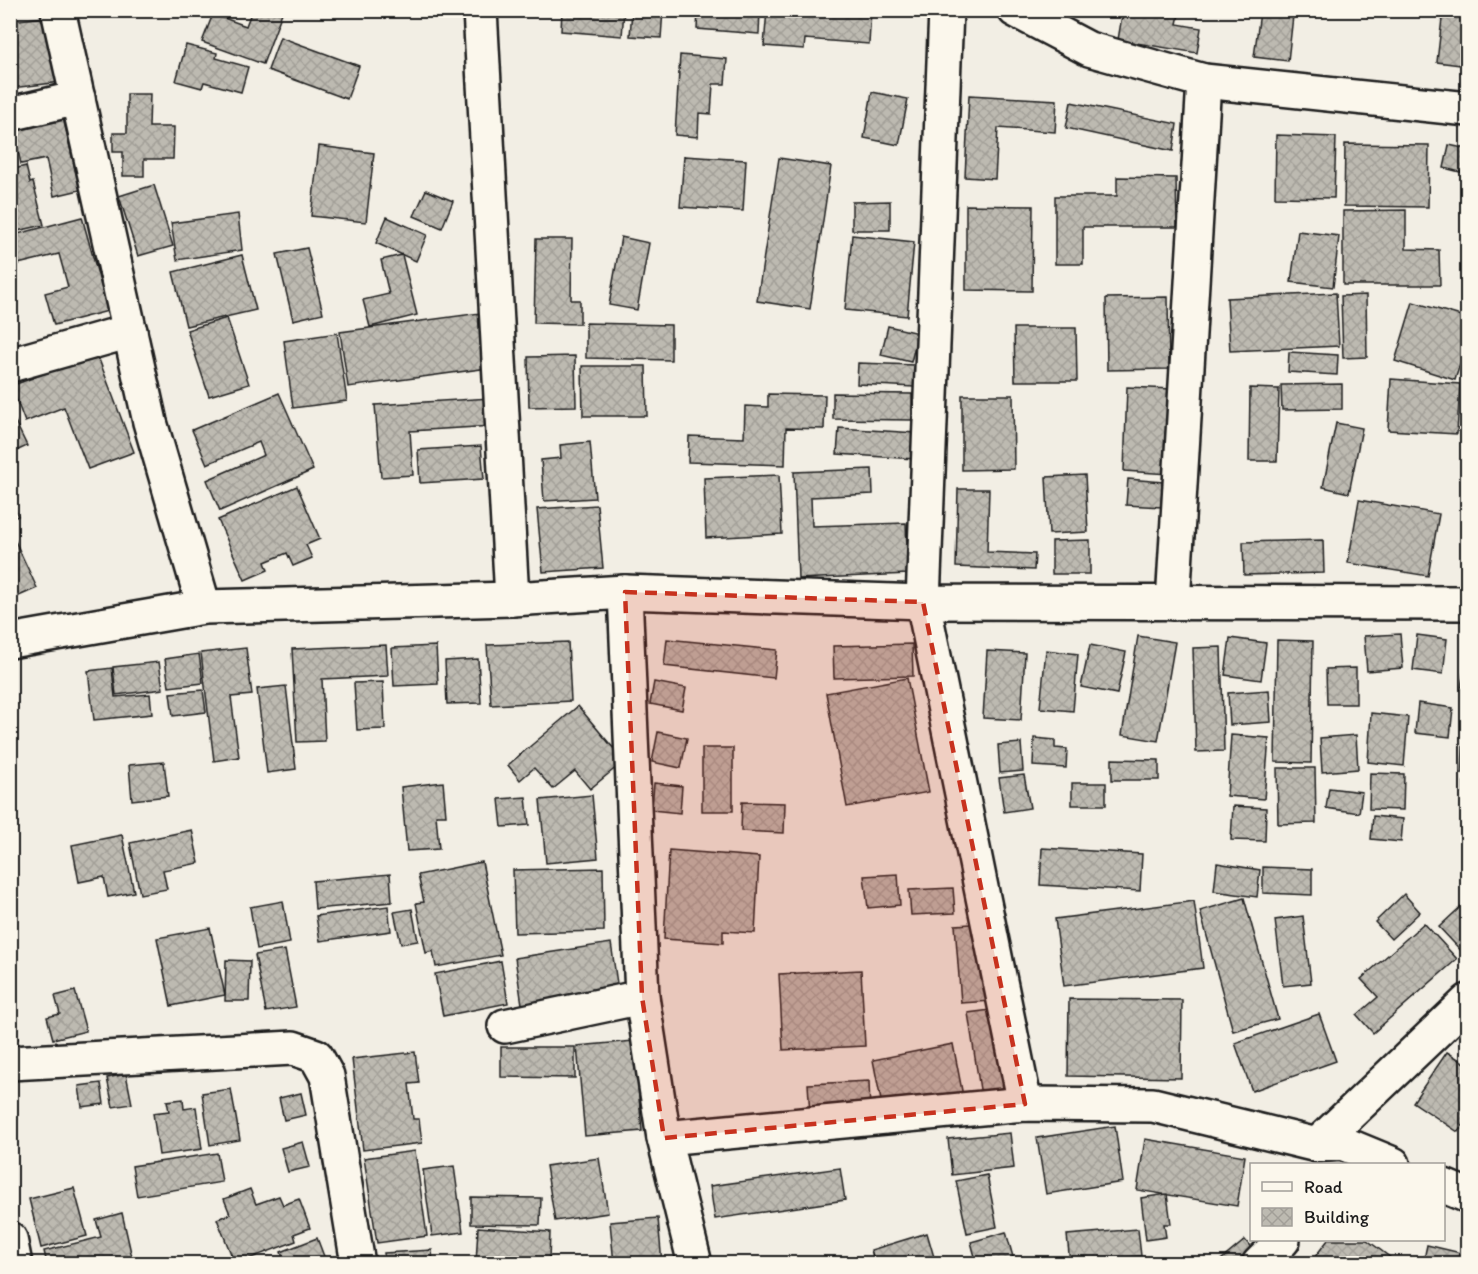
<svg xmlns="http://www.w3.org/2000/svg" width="1478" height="1274" font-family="Itim,sans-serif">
  <defs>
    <pattern id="building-cross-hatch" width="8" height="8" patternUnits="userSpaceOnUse" patternTransform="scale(1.5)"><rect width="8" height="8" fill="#bdbab1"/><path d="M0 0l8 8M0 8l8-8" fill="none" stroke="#a29f98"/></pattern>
  </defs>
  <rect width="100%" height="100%" fill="#f2eee4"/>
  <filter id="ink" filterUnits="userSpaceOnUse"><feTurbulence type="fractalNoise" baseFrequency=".0167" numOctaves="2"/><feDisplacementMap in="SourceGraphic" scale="12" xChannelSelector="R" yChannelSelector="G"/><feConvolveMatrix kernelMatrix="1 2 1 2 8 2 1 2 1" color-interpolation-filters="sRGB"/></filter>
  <g filter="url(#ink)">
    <!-- building -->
    <g fill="url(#building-cross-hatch)" stroke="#1c1c1c" stroke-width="1.5">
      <polygon points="252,10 283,10 263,64 202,42 213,14 246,26"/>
      <polygon points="562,10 624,10 622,36 561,31"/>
      <polygon points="632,10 663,10 661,38 630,36"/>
      <polygon points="693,10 760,10 759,34 697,29 698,11"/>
      <polygon points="767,10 871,10 869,44 805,39 804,49 764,46"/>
      <polygon points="1123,10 1180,10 1177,24 1201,28 1197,53 1118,40"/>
      <polygon points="1443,10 1468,10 1468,66 1437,62"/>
      <polygon points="1260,12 1293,16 1288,61 1254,57"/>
      <polygon points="53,16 61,82 12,88 10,21"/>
      <polygon points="280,37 359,66 347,99 268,70"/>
      <polygon points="186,45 217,53 216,58 248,67 241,92 204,82 202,88 176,81"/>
      <polygon points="680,55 727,59 725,84 713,84 711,114 699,113 698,137 675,135"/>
      <polygon points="872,92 908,99 899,145 864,138"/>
      <polygon points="127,94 150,94 149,127 174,127 173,159 144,159 144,176 123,176 123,152 113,152 113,133 127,133"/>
      <polygon points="969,95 1057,100 1055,132 998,128 995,179 965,177"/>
      <polygon points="1071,102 1177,124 1173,151 1066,128"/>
      <polygon points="62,113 80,190 54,196 46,159 21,164 12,125"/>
      <polygon points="1276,135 1336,137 1334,198 1275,197"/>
      <polygon points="1345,144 1429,145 1428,207 1344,206"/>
      <polygon points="1449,145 1468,149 1468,174 1444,168"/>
      <polygon points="319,146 374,153 366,222 311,216"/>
      <polygon points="684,156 746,160 743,211 680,207"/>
      <polygon points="779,158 831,166 810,309 757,301"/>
      <polygon points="26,166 30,183 33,182 44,225 17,231 10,200 10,192 13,191 10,170"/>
      <polygon points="1117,177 1176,178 1177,227 1083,227 1083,264 1055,264 1055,196 1117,196"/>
      <polygon points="154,185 173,246 138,256 119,196"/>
      <polygon points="426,190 453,201 442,228 414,216"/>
      <polygon points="890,201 890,230 852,230 852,202"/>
      <polygon points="966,205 1033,206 1032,291 966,290"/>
      <polygon points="1406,210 1406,249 1439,250 1440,285 1343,285 1343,211"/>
      <polygon points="238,214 242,250 177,260 171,223"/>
      <polygon points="82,217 108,311 54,325 45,293 68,287 59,254 10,266 10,236"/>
      <polygon points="387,217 427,235 416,261 376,243"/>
      <polygon points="1298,231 1339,236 1333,287 1291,282"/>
      <polygon points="852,235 914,242 907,316 845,310"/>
      <polygon points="621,237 649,243 637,310 609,305"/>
      <polygon points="536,239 572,239 571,300 580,300 580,324 534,323"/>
      <polygon points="307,248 323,313 293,320 277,254"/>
      <polygon points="242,255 256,310 186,326 173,272"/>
      <polygon points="402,255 417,315 370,327 363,300 389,294 381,260"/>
      <polygon points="1336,293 1339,346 1230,351 1227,298"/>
      <polygon points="1366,295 1367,357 1343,358 1341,296"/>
      <polygon points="1168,297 1169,369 1107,370 1106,298"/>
      <polygon points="1413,302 1468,318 1468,339 1455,380 1395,361"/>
      <polygon points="480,313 488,368 348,387 340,332"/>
      <polygon points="227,318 249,384 209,396 187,330"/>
      <polygon points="586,323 671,325 671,360 586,358"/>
      <polygon points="888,326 918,333 911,362 881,355"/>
      <polygon points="1014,328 1076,328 1077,381 1015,381"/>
      <polygon points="337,333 347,401 293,408 284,341"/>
      <polygon points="1289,352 1338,355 1337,375 1288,372"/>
      <polygon points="97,354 134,452 88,469 64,407 25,422 11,386"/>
      <polygon points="575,356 576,406 529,407 528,357"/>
      <polygon points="858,363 915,365 914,387 857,384"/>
      <polygon points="582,366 646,366 647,416 583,416"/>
      <polygon points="1391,379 1460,384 1457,434 1388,430"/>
      <polygon points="1342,384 1342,409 1282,410 1281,385"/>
      <polygon points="1127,387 1172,389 1169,474 1124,471"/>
      <polygon points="1250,388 1279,389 1277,461 1249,461"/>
      <polygon points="279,393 313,470 220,511 207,480 264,455 259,442 207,464 192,430"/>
      <polygon points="833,393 912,394 912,420 833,419"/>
      <polygon points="768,394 825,395 824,429 786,428 785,465 688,462 689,436 744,438 745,406 768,407"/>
      <polygon points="962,395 1013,395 1014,469 962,470"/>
      <polygon points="491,398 493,426 410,431 413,475 381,477 375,405"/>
      <polygon points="10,411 27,446 10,454"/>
      <polygon points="1336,423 1362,428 1349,493 1323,487"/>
      <polygon points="839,428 916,433 915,459 837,454"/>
      <polygon points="590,442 595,498 544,501 541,460 561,458 560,445"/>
      <polygon points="481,446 484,479 420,483 418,450"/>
      <polygon points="872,469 873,494 811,497 812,526 906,523 908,574 798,579 794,472"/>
      <polygon points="779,475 782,534 706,538 704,478"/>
      <polygon points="1085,475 1088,532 1049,534 1046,477"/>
      <polygon points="1128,479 1163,482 1162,507 1126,505"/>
      <polygon points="297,486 320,539 306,545 312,558 293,566 287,553 265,562 268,570 245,580 218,520"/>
      <polygon points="958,489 989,489 987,552 1035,554 1034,570 956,567"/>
      <polygon points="10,498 18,516 10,520"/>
      <polygon points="1359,500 1439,514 1428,576 1348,563"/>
      <polygon points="597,505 603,568 543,572 537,509"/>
      <polygon points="10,530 37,588 12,599 10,596"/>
      <polygon points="1090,540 1090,574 1052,574 1052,541"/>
      <polygon points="1323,540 1324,573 1244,575 1243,542"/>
      <polygon points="1400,634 1403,668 1367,671 1364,636"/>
      <polygon points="1417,635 1447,639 1443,674 1413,670"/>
      <polygon points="1138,636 1175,642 1158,741 1122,735"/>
      <polygon points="1230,638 1266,643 1261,680 1225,675"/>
      <polygon points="667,639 777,650 774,678 664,666"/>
      <polygon points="1277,640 1313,641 1311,763 1275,762"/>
      <polygon points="568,642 571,701 491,705 487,645"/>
      <polygon points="912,644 913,676 834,678 833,646"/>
      <polygon points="386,645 388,676 322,679 325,741 297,742 292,649"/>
      <polygon points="1090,645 1126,652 1117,694 1081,687"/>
      <polygon points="436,646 438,684 394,686 392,648"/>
      <polygon points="1221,647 1224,751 1196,752 1193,648"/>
      <polygon points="246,648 252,695 231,697 239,757 214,761 201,653"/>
      <polygon points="1468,649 1468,688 1461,687"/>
      <polygon points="1046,650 1078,654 1073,711 1040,708"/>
      <polygon points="987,651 1025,653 1021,720 983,718"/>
      <polygon points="199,654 203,683 169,687 165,659"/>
      <polygon points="478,659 481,703 447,704 445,661"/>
      <polygon points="159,662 163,689 116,695 113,667"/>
      <polygon points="112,668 115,697 150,694 152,714 94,720 88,671"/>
      <polygon points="1356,668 1356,704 1327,704 1326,669"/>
      <polygon points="907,678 929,792 847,807 826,693"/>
      <polygon points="383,682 385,729 357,730 354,683"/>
      <polygon points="654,682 686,688 682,710 650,704"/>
      <polygon points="286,686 296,769 267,773 257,689"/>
      <polygon points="203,690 206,712 173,716 170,693"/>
      <polygon points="1269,690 1271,722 1230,725 1228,693"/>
      <polygon points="1465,699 1468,699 1468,773 1462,773"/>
      <polygon points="1418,703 1453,708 1450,737 1415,733"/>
      <polygon points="578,706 624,761 590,789 575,771 553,789 534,768 520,780 508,765"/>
      <polygon points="1371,713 1408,717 1404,766 1368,762"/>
      <polygon points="658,732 687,738 681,768 652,762"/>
      <polygon points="1231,735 1269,738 1264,799 1227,796"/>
      <polygon points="1356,735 1358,769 1322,772 1320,738"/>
      <polygon points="1034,738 1055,740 1055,748 1067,749 1066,768 1033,766"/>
      <polygon points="1021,743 1023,771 1000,773 998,745"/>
      <rect x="702" y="748" width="31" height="63"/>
      <polygon points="1112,759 1159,760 1159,780 1112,780"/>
      <polygon points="164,762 168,796 132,800 129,765"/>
      <polygon points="1277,768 1315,768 1316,823 1278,824"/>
      <polygon points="1370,773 1404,774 1403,810 1369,809"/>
      <polygon points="1024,775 1030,808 1004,812 999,778"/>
      <polygon points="443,782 446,815 436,815 439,849 407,851 401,787"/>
      <polygon points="1464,782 1468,782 1468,859 1465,859"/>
      <polygon points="654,783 682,786 680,813 652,810"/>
      <rect x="1072" y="783" width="34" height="22"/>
      <polygon points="1329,788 1362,792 1359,813 1326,808"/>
      <polygon points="592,795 598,858 546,863 540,800"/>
      <polygon points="526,797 529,825 502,827 499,799"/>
      <polygon points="742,802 785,803 784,833 741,831"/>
      <polygon points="1233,806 1266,808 1265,841 1231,840"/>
      <polygon points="1373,816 1403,819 1401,842 1371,839"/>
      <polygon points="192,830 199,863 163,870 167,889 140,894 130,843"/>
      <polygon points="122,835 134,892 108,897 104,877 79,882 72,845"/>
      <polygon points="1042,848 1142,854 1140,891 1040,885"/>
      <polygon points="669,850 759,857 755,933 723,931 723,943 664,939"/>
      <polygon points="482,862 501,955 436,967 433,951 426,953 416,903 424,902 418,875"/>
      <polygon points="1217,863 1260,870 1257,897 1214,891"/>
      <polygon points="1263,867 1312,869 1312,895 1263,893"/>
      <polygon points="603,868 604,931 515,933 513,870"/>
      <polygon points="390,874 392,902 315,909 313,881"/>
      <polygon points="898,874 900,905 868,908 864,876"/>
      <polygon points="953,888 955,913 911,915 909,890"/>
      <polygon points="1404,894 1420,912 1391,939 1375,922"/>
      <polygon points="1244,898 1278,1019 1233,1031 1200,911"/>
      <polygon points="1468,900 1468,957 1467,957 1439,927"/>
      <polygon points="283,901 290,943 257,949 250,907"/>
      <polygon points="1194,901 1203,968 1064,986 1055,919"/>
      <polygon points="388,906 391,931 320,941 316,916"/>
      <polygon points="412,909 418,941 401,944 394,912"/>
      <polygon points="1303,916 1311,983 1283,986 1275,920"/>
      <polygon points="988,923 992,1001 961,1003 955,925"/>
      <polygon points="1424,923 1457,959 1373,1033 1357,1015 1378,997 1361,979"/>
      <polygon points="210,928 225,995 171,1006 157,938"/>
      <polygon points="611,943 619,997 523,1011 515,958"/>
      <polygon points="285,950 296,1007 266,1012 255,955"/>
      <polygon points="226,960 250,961 249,1001 225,1001"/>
      <polygon points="501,961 508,1003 443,1016 435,974"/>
      <polygon points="861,970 865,1046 783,1050 779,974"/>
      <polygon points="75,991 86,1031 53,1039 47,1017 60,1014 55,996"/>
      <polygon points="1069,999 1182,1000 1181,1078 1068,1076"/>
      <polygon points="998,1009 1012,1092 981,1096 968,1013"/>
      <polygon points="10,1010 18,1039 10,1041"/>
      <polygon points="1319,1014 1336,1061 1252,1091 1235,1043"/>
      <polygon points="634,1041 642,1131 585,1136 577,1046"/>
      <polygon points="953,1044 963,1096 883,1111 873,1060"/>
      <polygon points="501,1047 575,1047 575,1078 501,1077"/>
      <polygon points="415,1052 419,1083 409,1084 413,1119 419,1119 422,1143 363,1150 352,1059"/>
      <polygon points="1447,1052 1468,1065 1468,1118 1458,1132 1413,1102"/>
      <polygon points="126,1074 132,1104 113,1107 107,1078"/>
      <polygon points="869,1081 870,1111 810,1114 808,1084"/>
      <polygon points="101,1083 104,1104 82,1107 79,1086"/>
      <polygon points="231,1089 240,1140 210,1145 202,1093"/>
      <polygon points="301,1093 306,1115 284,1120 279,1098"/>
      <polygon points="183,1099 184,1109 196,1107 202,1149 159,1155 153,1113 169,1111 167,1101"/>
      <polygon points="1115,1126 1123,1182 1046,1194 1037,1138"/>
      <polygon points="1010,1133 1014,1168 952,1175 948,1139"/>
      <polygon points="1145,1139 1245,1156 1237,1206 1137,1190"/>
      <polygon points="303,1142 310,1167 288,1172 281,1148"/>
      <polygon points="415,1151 427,1236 377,1243 364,1158"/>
      <polygon points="217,1153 222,1182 137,1196 132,1166"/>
      <polygon points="599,1158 608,1213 555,1221 546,1166"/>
      <polygon points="454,1166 463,1232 432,1236 423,1170"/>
      <polygon points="840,1168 845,1200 715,1219 710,1186"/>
      <polygon points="987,1175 997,1227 967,1233 956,1181"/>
      <polygon points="74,1188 87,1236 41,1248 29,1199"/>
      <polygon points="250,1189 256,1204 279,1196 283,1205 299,1199 310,1228 294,1234 296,1241 235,1264 217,1219 230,1214 224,1199"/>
      <polygon points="1167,1194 1171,1224 1164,1224 1166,1237 1146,1240 1141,1198"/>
      <polygon points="471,1197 541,1198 540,1225 471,1224"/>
      <polygon points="122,1213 132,1257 107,1264 47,1264 44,1251 101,1237 96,1220"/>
      <polygon points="658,1218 662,1264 614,1264 610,1222"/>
      <polygon points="478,1227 550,1232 549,1260 508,1258 507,1264 476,1264"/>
      <polygon points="1138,1229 1141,1256 1070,1263 1067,1235"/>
      <polygon points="1006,1232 1015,1264 977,1264 971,1242"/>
      <polygon points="927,1233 936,1264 875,1264 871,1250"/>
      <polygon points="317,1238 325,1259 314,1264 285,1264 281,1252"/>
      <polygon points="1245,1240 1257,1255 1247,1264 1216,1264"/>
      <polygon points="1328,1240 1367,1240 1399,1264 1312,1264 1310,1263"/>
      <polygon points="1427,1245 1461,1253 1458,1264 1423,1264"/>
      <polygon points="432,1250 433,1264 385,1264 384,1253"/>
    </g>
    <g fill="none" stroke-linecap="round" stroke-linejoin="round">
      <!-- minor casing -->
      <g stroke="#1c1c1c" stroke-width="38">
        <g id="minor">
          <polyline points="58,10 150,422 204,607"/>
          <polyline points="480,10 512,599"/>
          <polyline points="946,10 923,602 1025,1104"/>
          <polyline points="1015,10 1089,49 1204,81 1468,109"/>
          <polyline points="10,114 78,98"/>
          <polyline points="10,365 130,331"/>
          <polyline points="625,592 642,997 664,1138 695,1264"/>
          <polyline points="1173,603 1204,81"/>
          <polyline points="505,1026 642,997"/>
          <polyline points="10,1063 293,1048 316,1056 327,1076 358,1264"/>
          <polyline points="664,1138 1025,1104 1153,1105 1317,1145 1342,1143 1393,1164"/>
          <polyline points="1317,1145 1468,1001"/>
          <polyline points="1444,1186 1468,1196"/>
          <polyline points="10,1239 15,1264"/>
          <polyline points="1259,1264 1283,1240"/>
        </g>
      </g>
      <!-- tertiary casing -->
      <g stroke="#1c1c1c" stroke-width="38">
        <polyline id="tertiary" points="10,641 204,607 512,599 625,592 923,602 1468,603"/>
      </g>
      <!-- minor -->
      <use href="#minor" stroke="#fbf7ec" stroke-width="33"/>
      <!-- tertiary -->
      <use href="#tertiary" stroke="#fbf7ec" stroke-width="33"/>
    </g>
  </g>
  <!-- marked area -->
  <path fill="#c8321e" fill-opacity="0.2" stroke="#c8321e" stroke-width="4.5" stroke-dasharray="12 8" stroke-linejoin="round" d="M625,592L923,602L1025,1104L664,1138L642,997Z"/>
  <!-- margin -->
  <rect width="1478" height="1274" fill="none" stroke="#fbf7ec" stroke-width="36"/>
  <rect x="18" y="18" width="1442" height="1238" fill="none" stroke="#1c1c1c" stroke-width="2" filter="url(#ink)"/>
  <!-- legend -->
  <rect x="1250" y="1163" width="195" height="78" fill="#fbf7ec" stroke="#a29f99" stroke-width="1.5"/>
  <rect x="1262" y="1182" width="30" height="9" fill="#fbf7ec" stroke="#a29f99" stroke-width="1.5"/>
  <text x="1304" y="1193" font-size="18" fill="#1c1c1c">Road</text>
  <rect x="1262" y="1208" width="30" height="18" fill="url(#building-cross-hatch)" stroke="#a29f99" stroke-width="1.5"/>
  <text x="1304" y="1223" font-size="18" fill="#1c1c1c">Building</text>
</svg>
